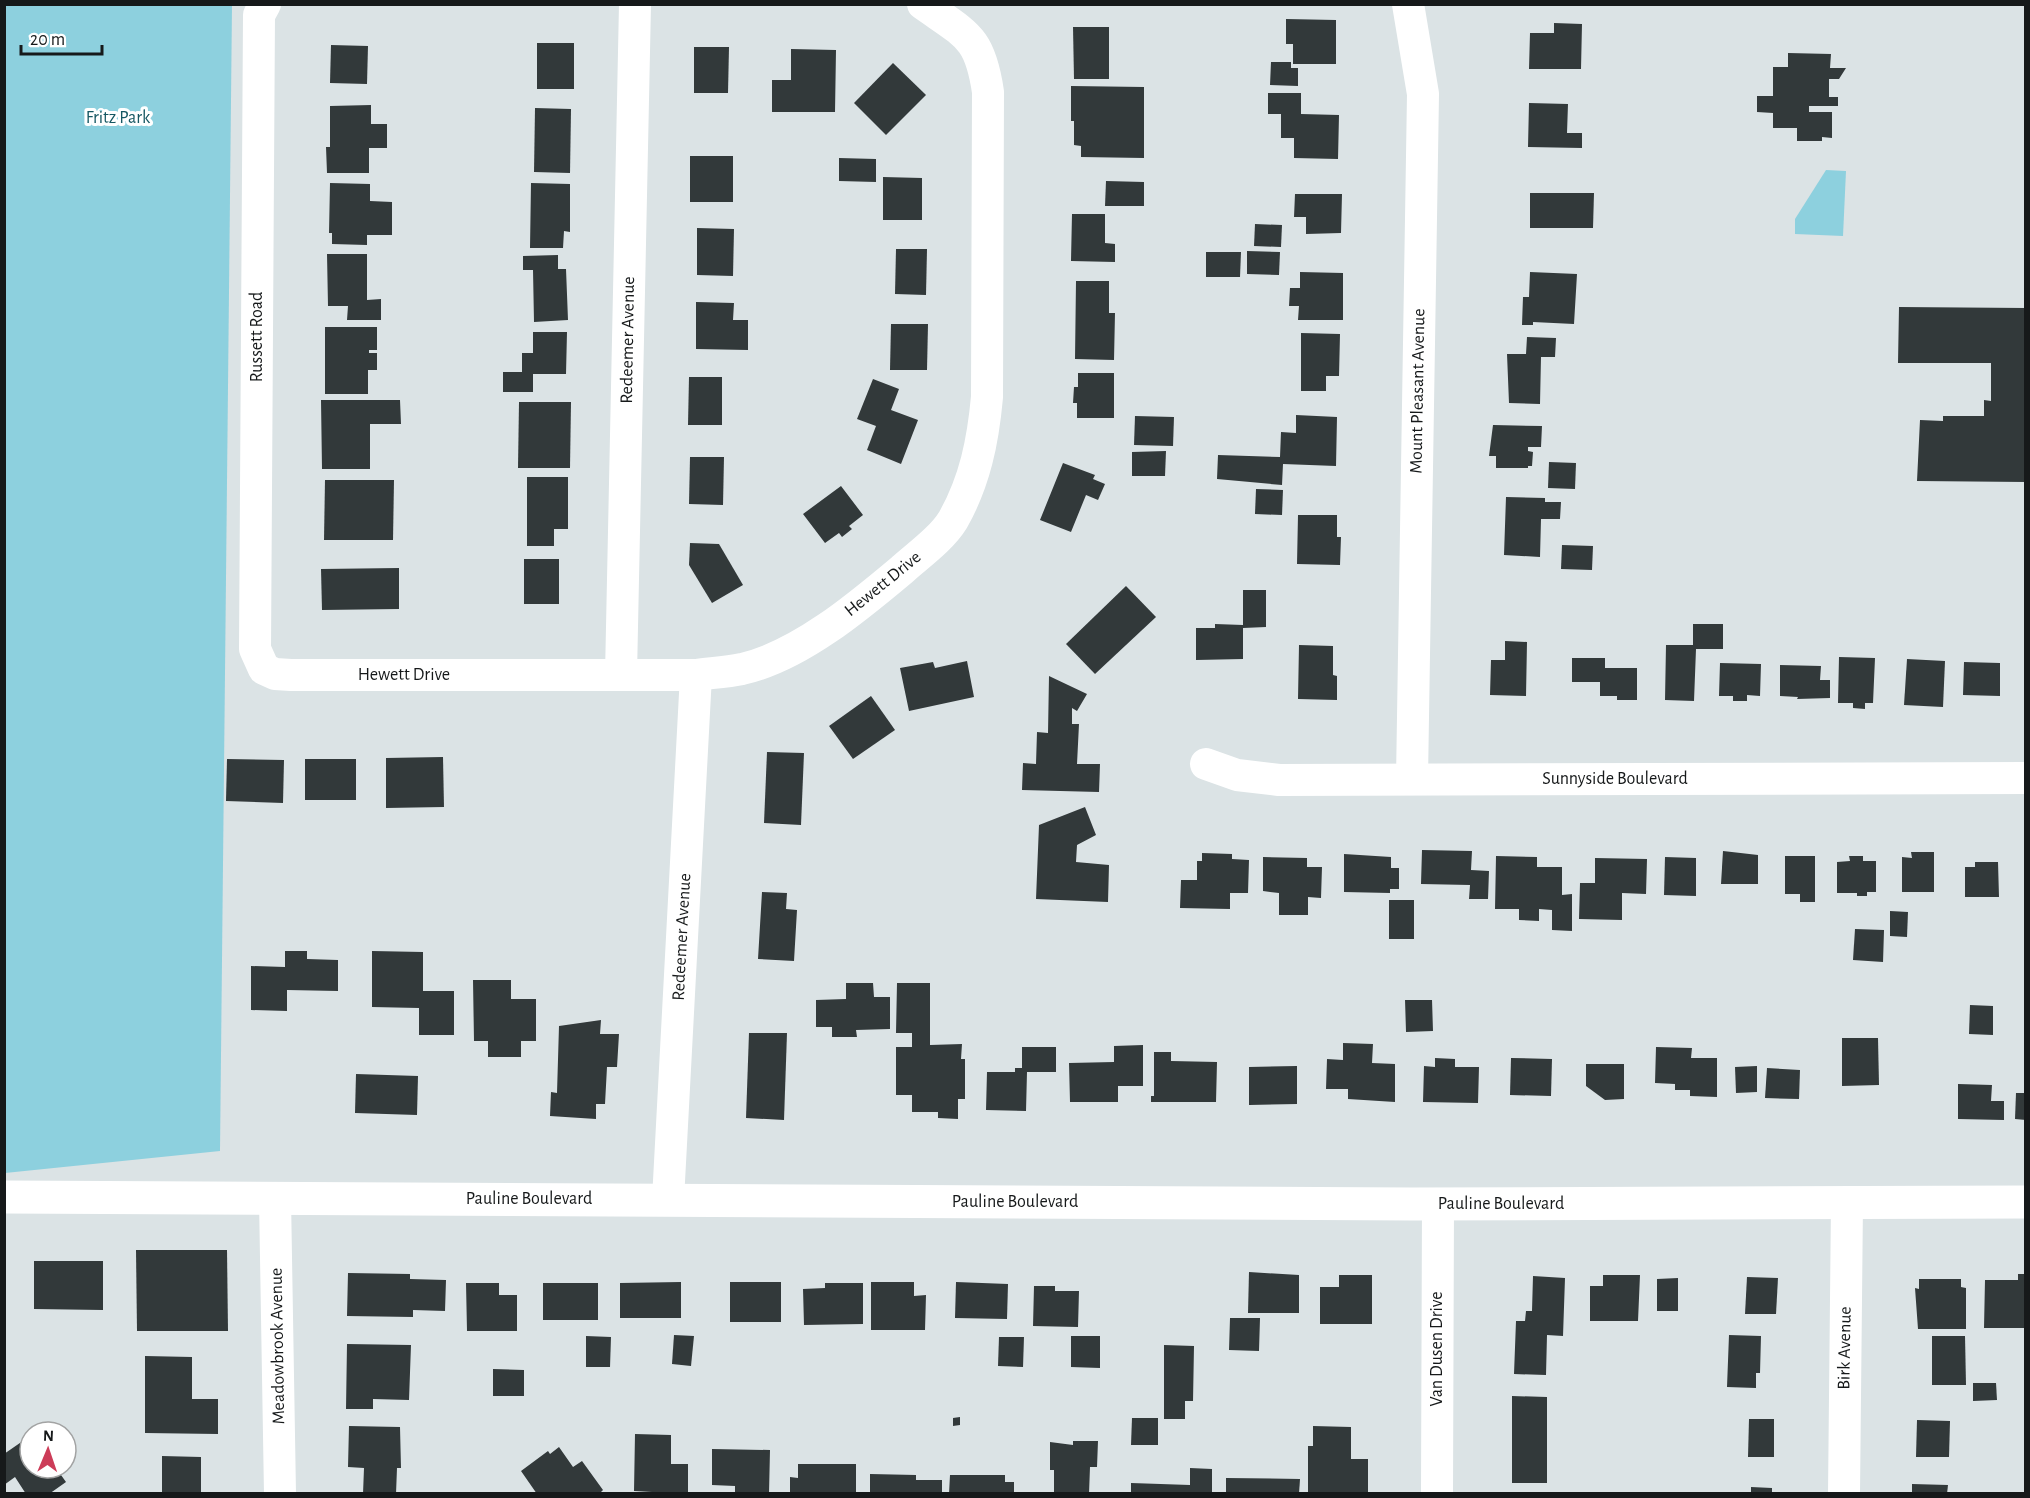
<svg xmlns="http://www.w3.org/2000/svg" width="2030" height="1498" font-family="'Alegreya Sans',sans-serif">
  <rect width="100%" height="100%" fill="#dbe3e5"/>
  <!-- green -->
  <g fill="#8dd0de">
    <polygon points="4,5 232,5 220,1151 5,1173"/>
    <polygon points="1826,170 1846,171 1843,236 1795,234 1795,219"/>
  </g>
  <!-- building -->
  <g fill="#32393a">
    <polygon points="1286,19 1336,20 1336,64 1293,64 1293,44 1286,44"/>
    <polygon points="1554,23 1582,24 1581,69 1529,69 1530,33 1554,33"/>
    <polygon points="1073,27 1109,27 1109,79 1074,79"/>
    <rect x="537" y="43" width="37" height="46"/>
    <polygon points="331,45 368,46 367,84 330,83"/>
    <polygon points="694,47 729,47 728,93 694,93"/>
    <polygon points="791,49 836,50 835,112 772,112 772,80 791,80"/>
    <polygon points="1788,53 1831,54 1830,68 1846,68 1839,79 1829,79 1829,97 1838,97 1838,106 1809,106 1809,112 1832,112 1832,138 1822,137 1822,141 1797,141 1797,128 1773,128 1773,113 1757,112 1757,96 1773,96 1773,67 1788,67"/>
    <polygon points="1271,62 1291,62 1291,68 1298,68 1298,86 1270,85"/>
    <polygon points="893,63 926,95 886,135 854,103"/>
    <polygon points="1071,86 1144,87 1144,158 1081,157 1081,146 1074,145 1074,121 1071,121"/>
    <polygon points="1268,93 1301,93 1301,114 1339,115 1338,159 1294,158 1294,138 1281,138 1281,114 1268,114"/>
    <polygon points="1529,103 1568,104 1567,133 1582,133 1582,148 1528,147"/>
    <polygon points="371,105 371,124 387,124 387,148 369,148 369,173 327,173 326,147 330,147 330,106"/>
    <polygon points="535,108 571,109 570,173 534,172"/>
    <rect x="690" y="156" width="43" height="46"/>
    <polygon points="839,158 876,159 876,182 839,181"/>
    <polygon points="883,177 922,178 922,220 883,220"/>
    <polygon points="1106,181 1144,182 1144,206 1105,206"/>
    <polygon points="330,183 370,184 370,201 392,202 392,235 367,235 367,245 332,244 332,233 329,233"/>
    <polygon points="531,183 570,184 570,232 564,231 563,248 530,248"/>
    <polygon points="1530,193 1594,193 1593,228 1530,228"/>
    <polygon points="1295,194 1342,194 1341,233 1306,234 1306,217 1294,217"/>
    <polygon points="1072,214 1105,214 1105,243 1115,244 1115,262 1071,261"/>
    <polygon points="1255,224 1282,225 1281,247 1254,246"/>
    <polygon points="697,228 734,229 733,276 697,275"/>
    <polygon points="896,249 927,249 926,295 895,294"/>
    <polygon points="1247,251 1280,252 1279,275 1247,274"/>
    <polygon points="1206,252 1241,252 1240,277 1206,277"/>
    <polygon points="327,254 367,254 367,300 381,299 381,320 347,320 348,306 328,306"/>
    <polygon points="558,255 558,269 566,269 568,320 534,322 533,270 523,270 523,256"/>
    <polygon points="1300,272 1343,273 1343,320 1298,320 1299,306 1289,306 1290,288 1300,288"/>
    <polygon points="1530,272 1577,274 1574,324 1533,322 1533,325 1522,325 1523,297 1529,297"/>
    <polygon points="1076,281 1109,281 1109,313 1115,313 1114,360 1075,359"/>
    <polygon points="696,302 734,303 733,320 748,320 748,350 696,349"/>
    <polygon points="1899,307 2026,308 2026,482 1917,481 1920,420 1943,421 1943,416 1984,416 1984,400 1991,401 1991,363 1898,363"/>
    <polygon points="891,324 928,324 927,370 890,370"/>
    <polygon points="325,327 377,327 377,350 369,350 369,353 377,353 377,370 368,370 368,394 325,394"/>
    <polygon points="533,332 567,332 566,374 533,374 533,392 503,392 503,372 522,372 522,353 533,353"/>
    <polygon points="1301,333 1340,334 1339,376 1326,376 1326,391 1301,391"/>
    <polygon points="1527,337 1556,338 1555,357 1541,357 1540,404 1509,403 1507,354 1526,354"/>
    <polygon points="1078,373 1114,373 1114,418 1077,418 1077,403 1073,403 1074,387 1078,387"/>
    <polygon points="689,377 722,377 722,425 688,425"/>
    <polygon points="873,379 899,389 891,410 918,420 901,464 867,450 876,426 857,419"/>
    <polygon points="321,400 400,400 401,424 370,424 370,469 322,469"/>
    <polygon points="519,402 571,402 570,468 518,468"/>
    <polygon points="1296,415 1337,417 1336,466 1283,464 1282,485 1217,479 1218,455 1280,457 1281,432 1296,433"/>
    <polygon points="1135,416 1174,417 1173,446 1134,445"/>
    <polygon points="1493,425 1542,426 1541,447 1528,447 1528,451 1533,452 1532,466 1528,466 1528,468 1496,468 1496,456 1489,456"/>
    <polygon points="1166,451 1165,476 1132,476 1132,452"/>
    <polygon points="690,457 724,457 723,505 689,504"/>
    <polygon points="1549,462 1576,463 1575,489 1548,488"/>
    <polygon points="1063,463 1095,475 1093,479 1105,484 1098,500 1086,495 1071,532 1040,520"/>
    <polygon points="527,477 568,477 568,529 554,529 554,546 527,546"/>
    <polygon points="325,480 394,480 393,540 324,540"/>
    <polygon points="841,486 863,515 849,526 852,529 842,537 839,533 825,543 803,514"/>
    <polygon points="1256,489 1283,490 1282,515 1255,514"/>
    <polygon points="1506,497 1545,498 1545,502 1561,502 1560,519 1541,519 1540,557 1504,555"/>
    <polygon points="1298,515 1337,515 1337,537 1341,537 1340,565 1297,564"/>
    <polygon points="690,543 719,544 743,585 712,603 689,565"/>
    <polygon points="1562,545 1593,546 1592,570 1561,569"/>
    <rect x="524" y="559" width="35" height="45"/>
    <polygon points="399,568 399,609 322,610 321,569"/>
    <polygon points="1126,586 1156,617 1095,674 1066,644"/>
    <polygon points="1243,590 1266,590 1266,627 1243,628 1243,659 1196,660 1196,628 1215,628 1215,624 1243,625"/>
    <polygon points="1693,624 1723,624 1723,649 1696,649 1694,701 1665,700 1666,645 1693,645"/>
    <polygon points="1505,641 1527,642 1526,696 1490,695 1491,660 1505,660"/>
    <polygon points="1299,645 1333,646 1333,675 1337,676 1337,700 1298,699"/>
    <polygon points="1839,657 1875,658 1873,703 1865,703 1865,709 1853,708 1853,703 1838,703"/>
    <polygon points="1572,658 1605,658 1605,668 1637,668 1637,700 1617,700 1617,696 1600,696 1600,682 1572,682"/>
    <polygon points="1907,659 1945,661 1943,707 1904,705"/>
    <polygon points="967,661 974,697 909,711 900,668 933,662 935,668"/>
    <polygon points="1964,662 2000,663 2000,696 1963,695"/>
    <polygon points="1720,663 1761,664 1760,696 1747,695 1747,701 1733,701 1733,696 1719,696"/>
    <polygon points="1780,665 1821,666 1820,680 1830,680 1830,698 1797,699 1798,697 1780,696"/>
    <polygon points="1049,676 1087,694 1077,711 1072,708 1072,724 1079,724 1077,764 1100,764 1099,792 1022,790 1023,763 1036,764 1037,732 1048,733"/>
    <polygon points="871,696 895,730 853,759 829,726"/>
    <polygon points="767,752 804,753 801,825 764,823"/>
    <polygon points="443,757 444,807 386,808 386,758"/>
    <polygon points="227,759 284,760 283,803 226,801"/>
    <rect x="305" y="759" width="51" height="41"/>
    <polygon points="1085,807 1096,835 1077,845 1076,862 1109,865 1108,902 1036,899 1039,825"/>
    <polygon points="1422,850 1472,851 1471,870 1489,871 1488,899 1469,899 1470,885 1421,884"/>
    <polygon points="1723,851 1758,855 1758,884 1721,884"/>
    <polygon points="1911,852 1934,852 1934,892 1902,892 1902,857 1912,858"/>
    <polygon points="1202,853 1232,854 1232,859 1249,860 1248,893 1230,893 1230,909 1180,908 1181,880 1197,880 1197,861 1202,861"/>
    <polygon points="1344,854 1391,857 1391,868 1399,868 1399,889 1390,889 1390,893 1344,892"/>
    <polygon points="1496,856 1537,857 1537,867 1562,867 1562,895 1572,894 1572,931 1552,930 1552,910 1539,909 1539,921 1519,920 1519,909 1495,909"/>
    <polygon points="1785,856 1815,856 1815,902 1800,902 1800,894 1785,894"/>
    <polygon points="1849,856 1863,856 1863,861 1876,861 1876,892 1867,892 1867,896 1857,896 1857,893 1837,893 1837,862 1850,861"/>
    <polygon points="1263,857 1307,858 1307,867 1322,867 1321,898 1308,897 1308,915 1279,915 1279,893 1263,891"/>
    <polygon points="1665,857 1696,858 1696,896 1664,895"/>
    <polygon points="1595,858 1647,859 1646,894 1622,893 1622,920 1579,919 1580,883 1595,883"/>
    <polygon points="1975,862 1998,862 1999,897 1965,897 1965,867 1975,867"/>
    <polygon points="762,892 787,893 786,909 797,910 794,961 758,959"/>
    <rect x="1389" y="900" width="25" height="39"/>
    <polygon points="1890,911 1908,912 1907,937 1890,936"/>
    <polygon points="1855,929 1884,930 1883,962 1853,960"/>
    <polygon points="285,951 307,951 307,959 338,960 338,991 287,990 287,1011 251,1010 251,966 285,967"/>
    <polygon points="372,951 423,952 423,991 454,991 454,1035 419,1035 419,1008 372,1007"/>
    <polygon points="473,980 511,980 511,999 536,999 536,1041 521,1041 521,1057 488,1057 488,1041 474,1041"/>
    <polygon points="846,983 873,983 874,997 890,997 890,1029 856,1030 857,1037 832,1037 832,1027 816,1027 816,1000 846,999"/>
    <polygon points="897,983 930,983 930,1045 962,1044 961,1059 965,1059 965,1099 958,1099 958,1119 938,1118 938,1112 912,1112 912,1095 896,1095 896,1047 912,1047 912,1033 896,1033"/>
    <polygon points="1405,1000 1432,1000 1433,1031 1406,1032"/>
    <polygon points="1970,1005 1993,1006 1993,1035 1969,1034"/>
    <polygon points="601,1020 600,1034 619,1034 617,1067 607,1067 605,1104 596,1104 596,1119 550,1116 551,1092 557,1093 559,1026"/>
    <polygon points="749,1033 787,1033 784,1120 746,1118"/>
    <polygon points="1842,1038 1878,1038 1879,1085 1842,1086"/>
    <polygon points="1343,1043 1373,1044 1372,1063 1395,1064 1395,1102 1348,1099 1348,1089 1326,1089 1327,1059 1343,1060"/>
    <polygon points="1143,1045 1143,1086 1118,1086 1118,1102 1070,1102 1069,1063 1114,1062 1114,1046"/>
    <polygon points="1022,1047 1056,1047 1056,1072 1027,1072 1026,1111 986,1110 987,1072 1015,1072 1015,1068 1022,1068"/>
    <polygon points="1656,1047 1692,1048 1691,1058 1717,1058 1717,1097 1690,1096 1690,1090 1675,1090 1675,1084 1655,1083"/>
    <polygon points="1154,1052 1171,1052 1171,1061 1217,1062 1216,1102 1151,1102 1151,1096 1154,1096"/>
    <polygon points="1435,1058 1455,1059 1455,1067 1479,1067 1478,1103 1423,1102 1424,1066 1435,1067"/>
    <polygon points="1511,1058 1552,1059 1551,1096 1510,1095"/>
    <polygon points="1586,1064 1624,1064 1624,1099 1605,1100 1586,1086"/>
    <polygon points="1297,1066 1297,1104 1249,1105 1249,1067"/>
    <polygon points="1757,1066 1757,1092 1736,1093 1735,1067"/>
    <polygon points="1767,1068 1800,1070 1799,1099 1765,1098"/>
    <polygon points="356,1074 418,1076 417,1115 355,1113"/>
    <polygon points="1958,1084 1992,1085 1991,1101 2004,1101 2004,1120 1958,1119"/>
    <polygon points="2016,1093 2026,1093 2026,1120 2015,1119"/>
    <polygon points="136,1250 227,1250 228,1331 137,1331"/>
    <polygon points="34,1261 103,1261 103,1310 34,1309"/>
    <polygon points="1249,1272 1299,1275 1299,1313 1248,1313"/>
    <polygon points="348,1273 410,1274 410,1279 446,1280 445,1311 413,1310 413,1317 347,1316"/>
    <polygon points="2018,1274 2026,1274 2026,1328 1984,1328 1985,1280 2018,1280"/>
    <polygon points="1339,1275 1372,1275 1372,1324 1320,1324 1320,1287 1339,1287"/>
    <polygon points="1603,1275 1640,1275 1638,1321 1590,1321 1590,1286 1603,1286"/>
    <polygon points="1533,1276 1565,1278 1563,1336 1547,1335 1546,1375 1514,1374 1516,1321 1525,1321 1526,1311 1532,1311"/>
    <polygon points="1747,1277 1778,1278 1776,1314 1745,1314"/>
    <polygon points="1678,1278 1678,1311 1657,1311 1657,1279"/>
    <polygon points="1919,1279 1961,1279 1961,1287 1966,1288 1966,1329 1918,1329 1915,1288 1919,1289"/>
    <polygon points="681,1282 681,1318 620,1318 620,1283"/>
    <rect x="730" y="1282" width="51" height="40"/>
    <polygon points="871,1282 914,1282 914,1296 926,1295 925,1330 871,1330"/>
    <polygon points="956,1282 1008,1284 1007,1319 955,1318"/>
    <polygon points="466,1283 499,1283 499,1295 517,1295 517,1331 467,1331"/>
    <rect x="543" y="1283" width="55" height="37"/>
    <polygon points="825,1283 863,1283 863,1324 804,1325 803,1289 825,1288"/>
    <polygon points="1034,1286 1055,1286 1055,1291 1079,1291 1078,1327 1033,1326"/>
    <polygon points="1230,1318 1260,1318 1259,1351 1229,1350"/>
    <polygon points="674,1335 694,1336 691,1366 672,1364"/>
    <polygon points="1729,1335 1761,1336 1760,1373 1756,1373 1756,1388 1727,1387"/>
    <polygon points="586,1336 611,1337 610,1367 586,1367"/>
    <polygon points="1071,1336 1100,1336 1100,1368 1071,1367"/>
    <polygon points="1932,1336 1965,1336 1966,1385 1932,1385"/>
    <polygon points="999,1337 1024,1337 1023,1367 998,1366"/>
    <polygon points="347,1344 411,1345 409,1400 373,1399 373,1409 346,1409"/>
    <polygon points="1164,1345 1194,1346 1193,1401 1185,1401 1185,1419 1164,1419"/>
    <polygon points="145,1356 192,1357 192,1399 218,1399 218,1434 145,1433"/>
    <polygon points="493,1369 524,1370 524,1396 493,1396"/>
    <polygon points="1973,1383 1996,1383 1997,1400 1973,1401"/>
    <polygon points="1512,1396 1547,1397 1547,1483 1512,1483"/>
    <polygon points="960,1417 960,1425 953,1426 953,1418"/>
    <polygon points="1132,1418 1158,1418 1158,1445 1131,1445"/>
    <polygon points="1749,1419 1774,1419 1774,1457 1748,1457"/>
    <polygon points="1917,1420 1950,1421 1949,1457 1916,1457"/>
    <polygon points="349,1426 400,1427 401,1468 397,1468 396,1494 363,1494 364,1468 348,1467"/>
    <polygon points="1313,1426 1351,1427 1351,1459 1368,1459 1368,1494 1308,1494 1308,1446 1313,1446"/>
    <polygon points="635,1434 671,1435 671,1464 688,1464 688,1494 634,1491"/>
    <polygon points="30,1436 30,1468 56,1468 66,1482 49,1494 26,1494 15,1477 4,1485 4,1454"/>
    <polygon points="1073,1441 1098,1441 1097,1467 1090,1467 1089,1494 1054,1494 1054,1470 1050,1470 1050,1442 1073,1445"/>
    <polygon points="559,1447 573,1467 582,1461 603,1490 599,1494 537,1494 521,1471 548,1451 550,1454"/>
    <polygon points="712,1449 770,1450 769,1494 735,1494 735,1486 712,1485"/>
    <polygon points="162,1456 201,1457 201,1494 162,1494"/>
    <polygon points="798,1464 856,1464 856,1494 790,1494 790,1477 798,1478"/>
    <polygon points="1190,1468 1212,1469 1212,1494 1131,1494 1131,1483 1190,1485"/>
    <polygon points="870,1474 916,1475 916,1480 942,1480 942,1494 870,1494"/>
    <polygon points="950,1475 1005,1475 1005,1482 1014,1482 1014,1494 949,1494"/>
    <polygon points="1226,1478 1300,1479 1299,1494 1226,1494"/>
    <polygon points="1912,1484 1948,1485 1947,1494 1912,1494"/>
    <polygon points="1751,1487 1772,1488 1772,1494 1751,1494"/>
  </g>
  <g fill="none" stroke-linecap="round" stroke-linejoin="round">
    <!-- minor -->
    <g stroke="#fff" stroke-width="32">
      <path d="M265,4L259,15L255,649L264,669L275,674L291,675H696C711,673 727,672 742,669C800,656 860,605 904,568C920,554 942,538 953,520C975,481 983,441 987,397L988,92C980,37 967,35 923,4"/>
      <polyline points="1408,4 1423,94 1412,779"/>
      <polyline points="621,675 635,4"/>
      <polyline points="1206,764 1237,775 1279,780 2026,778"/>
      <polyline points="275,1198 280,1494"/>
      <polyline points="668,1200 696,675"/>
      <polyline points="1437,1494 1438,1204"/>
      <polyline points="1844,1494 1847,1202"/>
    </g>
    <!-- tertiary -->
    <polyline stroke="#fff" stroke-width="33" points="4,1197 1412,1204 2026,1202"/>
  </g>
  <g text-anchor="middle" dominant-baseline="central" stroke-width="6" stroke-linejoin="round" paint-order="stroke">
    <!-- park labels -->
    <g font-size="18" fill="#155762" stroke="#fff">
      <text x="118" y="118">Fritz Park</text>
    </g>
    <!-- street labels -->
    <g font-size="18" fill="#16191a" stroke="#fff">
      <text transform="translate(257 337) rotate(-90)">Russett Road</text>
      <text transform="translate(628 340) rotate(-89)">Redeemer Avenue</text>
      <text transform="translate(1418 391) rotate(-89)">Mount Pleasant Avenue</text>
      <text transform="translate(883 584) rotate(-39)">Hewett Drive</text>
      <text x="404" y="675">Hewett Drive</text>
      <text x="1615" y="779">Sunnyside Boulevard</text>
      <text transform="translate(682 937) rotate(-87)">Redeemer Avenue</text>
      <text x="529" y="1199">Pauline Boulevard</text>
      <text x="1015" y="1202">Pauline Boulevard</text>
      <text x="1501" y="1204">Pauline Boulevard</text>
      <text transform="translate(278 1346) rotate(-91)">Meadowbrook Avenue</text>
      <text transform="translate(1845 1348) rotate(-89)">Birk Avenue</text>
      <text transform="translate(1437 1349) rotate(-90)">Van Dusen Drive</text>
    </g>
  </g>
  <!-- border -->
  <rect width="2030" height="1498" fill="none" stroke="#16191a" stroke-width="12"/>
  <!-- north arrow -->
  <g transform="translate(48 1450) rotate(2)"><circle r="28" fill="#ffffff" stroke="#a2a3a3" stroke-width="1.5"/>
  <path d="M0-4.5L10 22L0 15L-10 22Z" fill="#cc3c58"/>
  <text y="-9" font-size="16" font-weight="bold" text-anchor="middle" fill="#16191a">N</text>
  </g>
  <!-- scale -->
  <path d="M21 45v9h81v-9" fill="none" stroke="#16191a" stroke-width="3"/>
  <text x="30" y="45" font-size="18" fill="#16191a" stroke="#ffffff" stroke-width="4.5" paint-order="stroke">20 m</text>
</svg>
